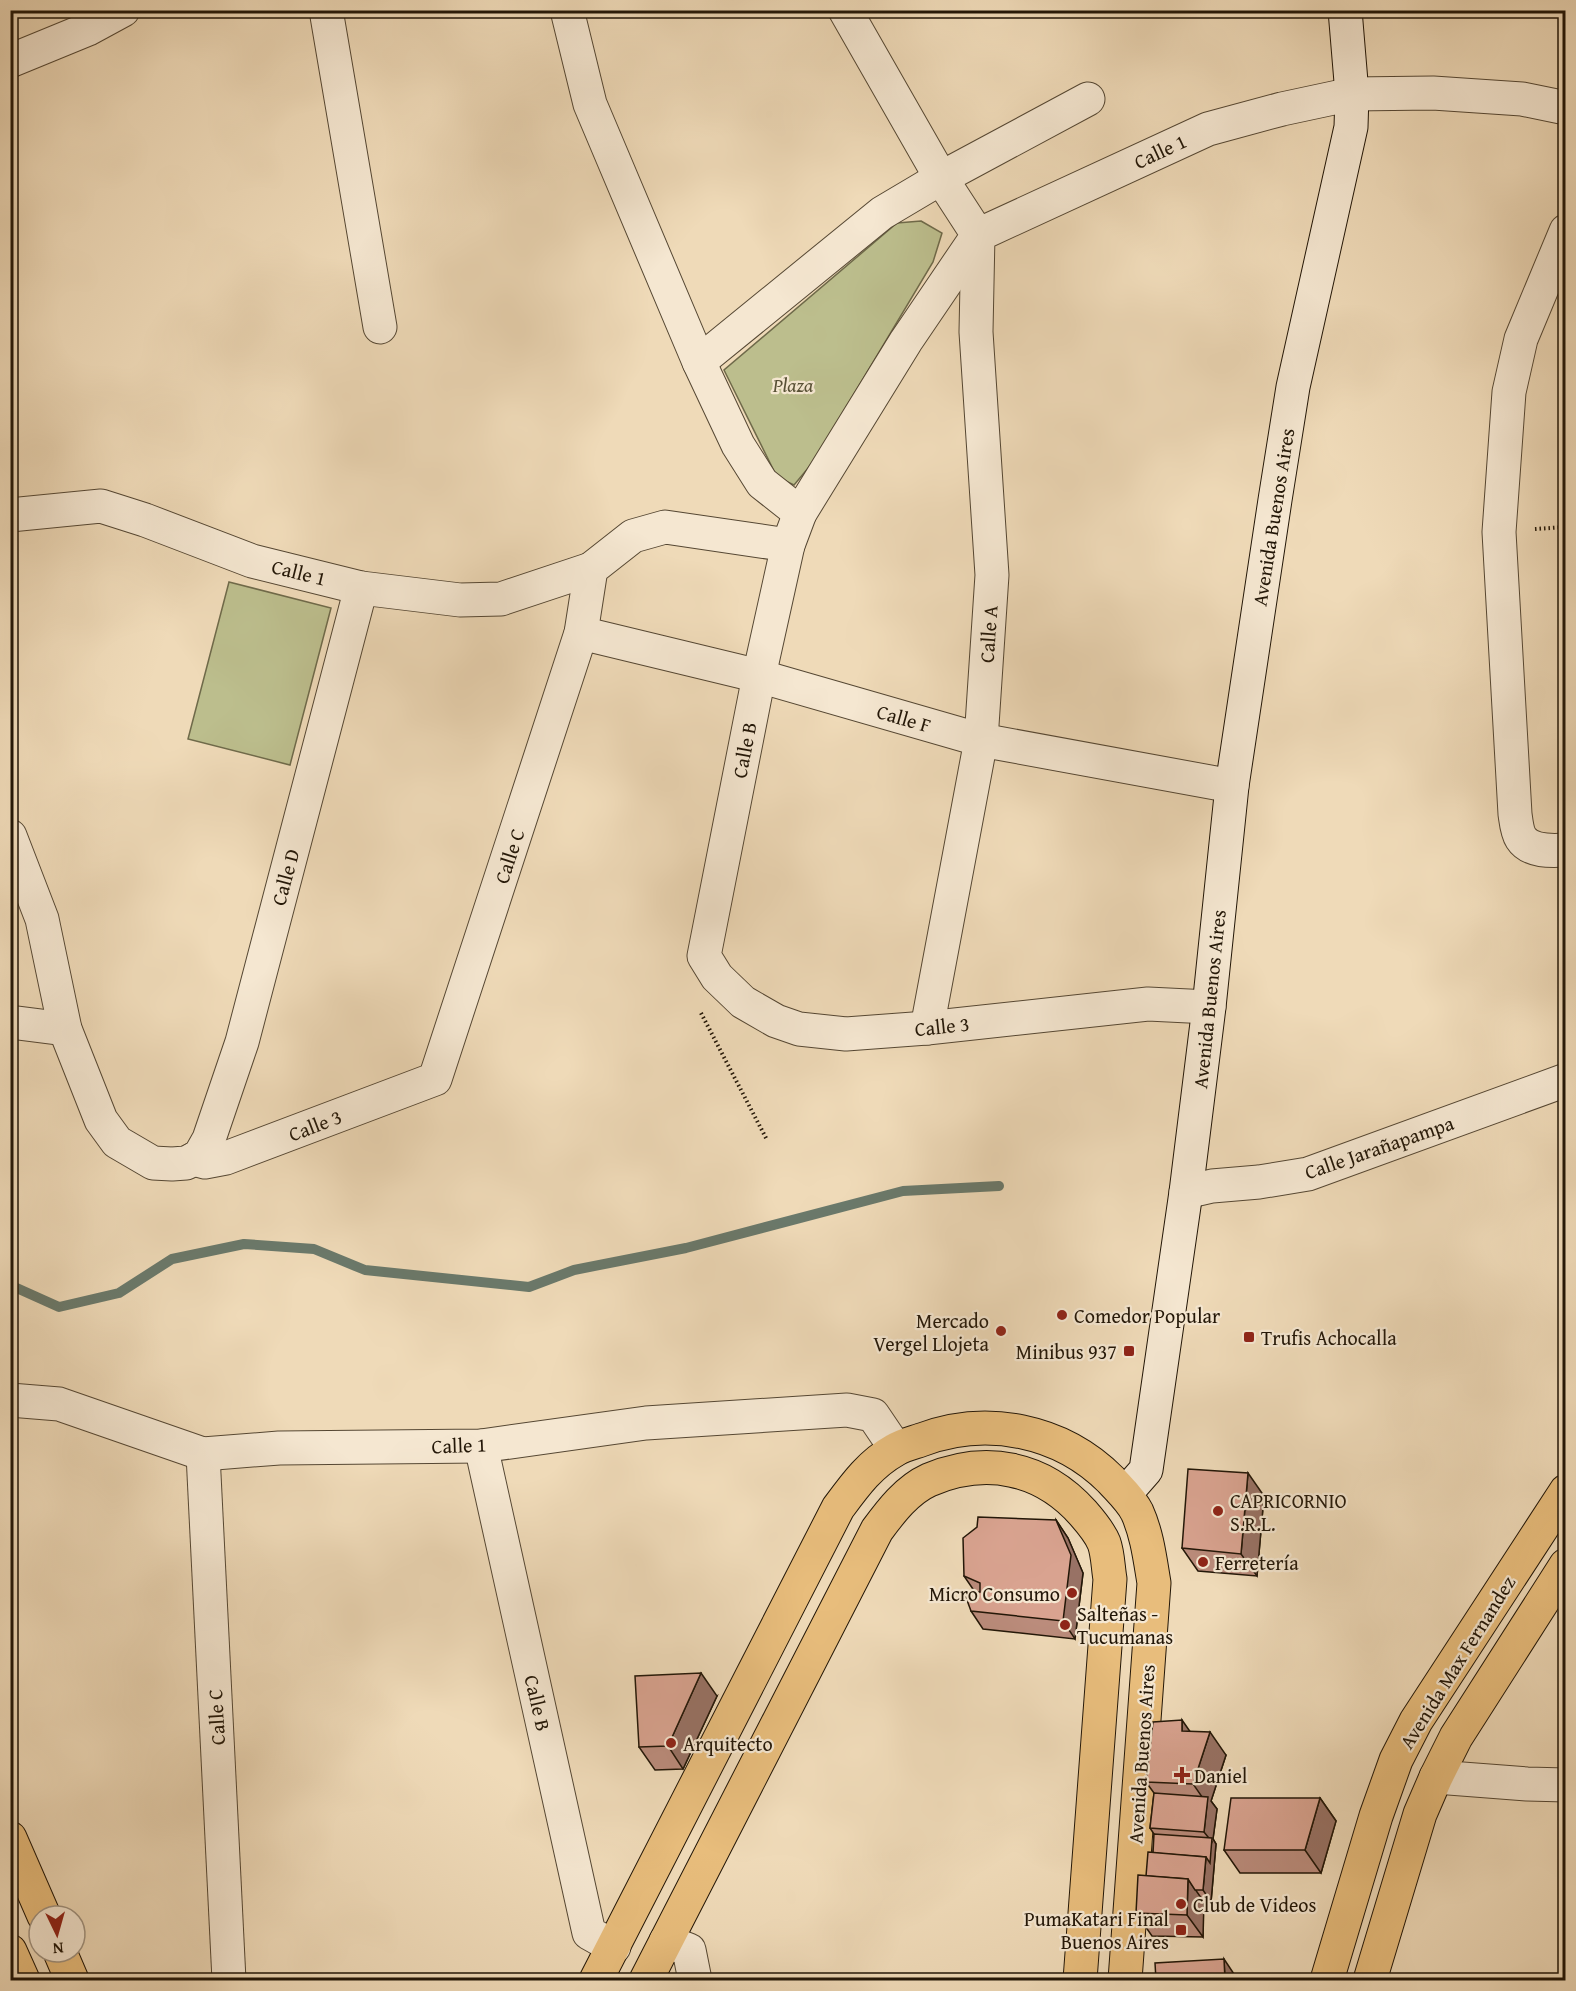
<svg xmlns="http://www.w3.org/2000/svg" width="1576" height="1991" font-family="'Gentium Book Plus',serif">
  <rect width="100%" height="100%" fill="#efdab8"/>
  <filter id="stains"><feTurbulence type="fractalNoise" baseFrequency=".00333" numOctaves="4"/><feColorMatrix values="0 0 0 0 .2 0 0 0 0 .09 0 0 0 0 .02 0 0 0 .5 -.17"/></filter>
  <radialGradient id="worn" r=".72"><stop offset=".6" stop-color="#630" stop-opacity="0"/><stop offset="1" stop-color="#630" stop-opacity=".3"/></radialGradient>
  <!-- green -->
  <g fill="#bcbe8d" stroke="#6f6a4a" stroke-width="1.5">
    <polygon points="921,221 942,233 933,262 814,461 794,485 777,477 724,370 897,223"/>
    <polygon points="229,582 331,608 290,765 188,739"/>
  </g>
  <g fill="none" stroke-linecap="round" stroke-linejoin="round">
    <!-- stream -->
    <polyline stroke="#6a796b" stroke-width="10" points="10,1285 59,1307 119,1293 172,1259 244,1244 314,1249 365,1270 529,1287 574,1270 686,1248 903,1191 999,1186"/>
    <!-- street casing -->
    <g stroke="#554733" stroke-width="35">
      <g id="street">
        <polyline points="326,10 380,327"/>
        <polyline points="567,10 590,104 699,362 738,445 762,483 800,513"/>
        <polyline points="845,10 941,178 978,235 906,341 800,513 788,545 759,676 704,956 717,977 743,1002 776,1021 799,1029 846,1034 927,1028 1148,1004 1209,1007"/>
        <polyline points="10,61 88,29 123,10"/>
        <path d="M1566,231L1521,339L1509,392L1499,532L1515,814C1516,821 1517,832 1521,838C1530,852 1551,851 1566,850"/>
        <polyline points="699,362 882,213 941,178 1088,99"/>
        <polyline points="10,515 101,506 145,520 252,561 361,588 460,600 501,599 591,569"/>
        <polyline points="581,633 759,676 981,740 1232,786"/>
        <polyline points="10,836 42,919 65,1029 101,1120 117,1142 153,1163 172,1164 186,1163 194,1159 200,1155 209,1139 242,1042 361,588"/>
        <polyline points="10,1022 65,1029"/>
        <polyline points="927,1028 981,740 992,575 976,332 978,235 1208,129 1282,109 1352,94 1433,93 1522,99 1566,108"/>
        <polyline points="194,1159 205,1162 226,1158 435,1079 581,633 591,569 633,536 665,527 788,545"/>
        <polyline points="1186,1192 1212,1186 1259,1182 1308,1174 1566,1080"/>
        <polyline points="10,1400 59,1404 203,1454 279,1448 481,1446 646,1423 847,1410 873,1415 896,1449"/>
        <polyline points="481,1446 589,1933 614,1947"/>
        <polyline points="203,1454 229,1980"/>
        <polyline points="1436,1777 1527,1784 1566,1785"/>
        <polyline points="666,1941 689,1950 695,1980"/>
      </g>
    </g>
    <!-- secondary casing -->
    <g stroke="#221607" stroke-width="35">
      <polyline id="secondary" points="1125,1494 1146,1470 1186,1192 1209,1007 1232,786 1275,500 1293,387 1351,127 1352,94 1345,10"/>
    </g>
    <!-- primary casing -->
    <g stroke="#221607" stroke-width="35">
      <g id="primary">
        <polyline points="10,1838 44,1916"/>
        <polyline points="10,1951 23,1980"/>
        <polyline points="60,1952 72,1980"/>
        <path d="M596,1980L838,1508C855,1485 870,1464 895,1450C903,1445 912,1443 921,1440C987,1415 1061,1430 1111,1480C1120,1490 1131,1500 1137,1512C1147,1534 1150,1559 1154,1583L1125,1980"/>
        <path d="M646,1980L877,1530C891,1511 907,1490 929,1480C986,1456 1042,1467 1083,1513C1090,1521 1100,1533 1104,1543C1108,1554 1108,1568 1110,1579L1080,1980"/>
        <polyline points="1327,1980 1376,1816 1396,1760 1416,1721 1566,1491"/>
        <polyline points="1370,1980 1420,1814 1436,1777 1456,1737 1566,1565"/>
      </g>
    </g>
    <!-- path -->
    <g stroke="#221607" stroke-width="4" stroke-dasharray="1.5 3" stroke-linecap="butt">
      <polyline points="1535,529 1566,527"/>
      <polyline points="701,1013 767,1140"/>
    </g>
    <!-- street -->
    <use href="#street" stroke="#f5e7d1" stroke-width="33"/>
    <!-- secondary -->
    <use href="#secondary" stroke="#f5e7d1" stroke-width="33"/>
    <!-- primary -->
    <use href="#primary" stroke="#e8bd7c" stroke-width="33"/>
  </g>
  <!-- wall -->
  <g fill="#bb8c7c" stroke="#221607" stroke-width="1.5">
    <polygon points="1264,1496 1257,1576 1198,1571 1182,1548"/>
    <polygon points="1056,1520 1068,1538 1083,1573 1075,1639 983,1629 971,1611 975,1592 964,1576"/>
    <polygon points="717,1696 683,1769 655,1770 639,1747"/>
    <polygon points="1190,1732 1226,1755 1211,1801 1217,1809 1213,1839 1216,1844 1211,1902 1203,1902 1203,1937 1152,1936 1136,1913 1153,1853 1154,1834 1150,1828 1154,1793 1146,1782"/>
    <polygon points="1320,1798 1336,1821 1321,1873 1240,1873 1224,1850"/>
  </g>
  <!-- shaded-wall -->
  <g fill="#987265" stroke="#221607" stroke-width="1.5">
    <polygon points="1248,1473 1264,1496 1257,1576 1241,1554"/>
    <polygon points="1056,1520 1068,1538 1083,1573 1075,1639 1063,1621"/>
    <polygon points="701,1673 717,1696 683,1769 668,1746"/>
    <polygon points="1182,1720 1198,1743 1182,1731"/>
    <polygon points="1210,1732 1226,1755 1211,1801 1217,1809 1213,1839 1216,1844 1211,1902 1203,1890 1206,1857 1212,1842 1204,1832 1207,1804 1193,1784"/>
    <polygon points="1320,1798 1336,1821 1321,1873 1305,1850"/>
    <polygon points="1188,1879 1204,1902 1203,1937 1187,1915"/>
    <polygon points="1224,1959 1238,1980 1225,1980"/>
  </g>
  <!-- building -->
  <g fill="#d9a390" stroke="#221607" stroke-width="1.5">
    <polygon points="1188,1469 1248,1473 1241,1554 1182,1548"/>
    <polygon points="978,1517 1056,1520 1071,1555 1063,1621 971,1611 964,1592 980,1592 980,1583 964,1576 963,1538 977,1527"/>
    <polygon points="701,1673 668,1746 639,1747 635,1676"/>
    <polygon points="1182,1720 1182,1731 1210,1732 1193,1784 1146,1782 1153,1722"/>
    <polygon points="1154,1793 1208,1797 1204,1832 1150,1828"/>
    <polygon points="1231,1798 1320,1798 1305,1850 1224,1850"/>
    <polygon points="1154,1834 1212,1838 1210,1863 1206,1857 1153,1853"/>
    <polygon points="1148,1852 1206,1857 1203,1890 1195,1890 1188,1879 1146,1876"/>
    <polygon points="1138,1875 1188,1879 1187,1915 1136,1913"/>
    <polygon points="1224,1959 1225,1980 1156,1980 1155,1963"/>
  </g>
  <!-- markers -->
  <g fill="#8f2418" stroke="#f5e7d1" stroke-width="2">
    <circle cx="1062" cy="1315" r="6"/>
    <circle cx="1001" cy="1331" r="6"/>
    <rect x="1243" y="1331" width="12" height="12" rx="3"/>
    <rect x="1123" y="1345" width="12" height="12" rx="3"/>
    <circle cx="1218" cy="1511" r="6"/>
    <circle cx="1203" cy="1562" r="6"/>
    <circle cx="1072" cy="1593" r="6"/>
    <circle cx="1065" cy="1625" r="6"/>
    <circle cx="671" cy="1743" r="6"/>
    <path d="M1179 1766h6v6h6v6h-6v6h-6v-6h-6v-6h6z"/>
    <circle cx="1181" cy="1904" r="6"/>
    <rect x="1175" y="1924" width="12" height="12" rx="3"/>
  </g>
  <g text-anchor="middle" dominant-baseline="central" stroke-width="4.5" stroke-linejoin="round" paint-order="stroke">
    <!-- street labels -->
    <g font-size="20" fill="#221607" stroke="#f5e7d1">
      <text transform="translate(1160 151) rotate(-25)">Calle 1</text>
      <text transform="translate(1273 517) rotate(-81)">Avenida Buenos Aires</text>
      <text transform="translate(299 572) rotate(14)">Calle 1</text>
      <text transform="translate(988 634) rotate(-86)">Calle A</text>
      <text transform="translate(904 718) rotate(16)">Calle F</text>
      <text transform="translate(744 750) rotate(-79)">Calle B</text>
      <text transform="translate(509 856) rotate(-72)">Calle C</text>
      <text transform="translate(285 877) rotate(-75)">Calle D</text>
      <text transform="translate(1209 999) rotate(-84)">Avenida Buenos Aires</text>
      <text transform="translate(942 1026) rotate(-6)">Calle 3</text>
      <text transform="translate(315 1125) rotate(-21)">Calle 3</text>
      <text transform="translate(1379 1147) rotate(-19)">Calle Jarañapampa</text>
      <text transform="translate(459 1445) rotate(-2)">Calle 1</text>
      <text transform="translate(1457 1662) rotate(-58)">Avenida Max Fernandez</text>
      <text transform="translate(538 1703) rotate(77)">Calle B</text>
      <text transform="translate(216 1717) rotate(-93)">Calle C</text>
      <text transform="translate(1141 1754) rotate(-86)">Avenida Buenos Aires</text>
    </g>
    <!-- park labels -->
    <g font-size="20" font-style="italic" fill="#585136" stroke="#f5e7d1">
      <text x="793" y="384">Plaza</text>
    </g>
    <!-- poi labels -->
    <g font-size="20" fill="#221607" stroke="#f5e7d1" text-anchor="start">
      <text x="1074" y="1315">Comedor Popular</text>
      <text x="989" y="1320" text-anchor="end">Mercado<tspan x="989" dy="23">Vergel Llojeta</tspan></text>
      <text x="1261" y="1337">Trufis Achocalla</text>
      <text x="1117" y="1351" text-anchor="end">Minibus 937</text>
      <text x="1230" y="1500">CAPRICORNIO<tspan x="1230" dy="23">S.R.L.</tspan></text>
      <text x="1215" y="1562">Ferretería</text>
      <text x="1060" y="1593" text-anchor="end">Micro Consumo</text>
      <text x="1077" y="1613">Salteñas -<tspan x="1077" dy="23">Tucumanas</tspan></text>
      <text x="683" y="1743">Arquitecto</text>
      <text x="1194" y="1775">Daniel</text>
      <text x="1193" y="1904">Club de Videos</text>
      <text x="1169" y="1918" text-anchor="end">PumaKatari Final<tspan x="1169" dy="23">Buenos Aires</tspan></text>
    </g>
  </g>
  <!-- margin -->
  <rect width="1576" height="1991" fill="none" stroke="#efdab8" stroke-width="36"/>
  <rect x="12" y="12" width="1552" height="1967" fill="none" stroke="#221607" stroke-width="3"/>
  <rect x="18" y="18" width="1540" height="1955" fill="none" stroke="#221607" stroke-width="1.5"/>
  <!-- north arrow -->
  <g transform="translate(57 1934) rotate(175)"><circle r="28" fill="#f5e7d1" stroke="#a19380" stroke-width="1.5"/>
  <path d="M0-4.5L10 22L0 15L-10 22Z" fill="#8f2418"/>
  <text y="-9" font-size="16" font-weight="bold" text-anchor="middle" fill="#221607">N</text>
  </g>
  <rect width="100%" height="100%" filter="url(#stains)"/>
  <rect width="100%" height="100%" fill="url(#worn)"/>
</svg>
